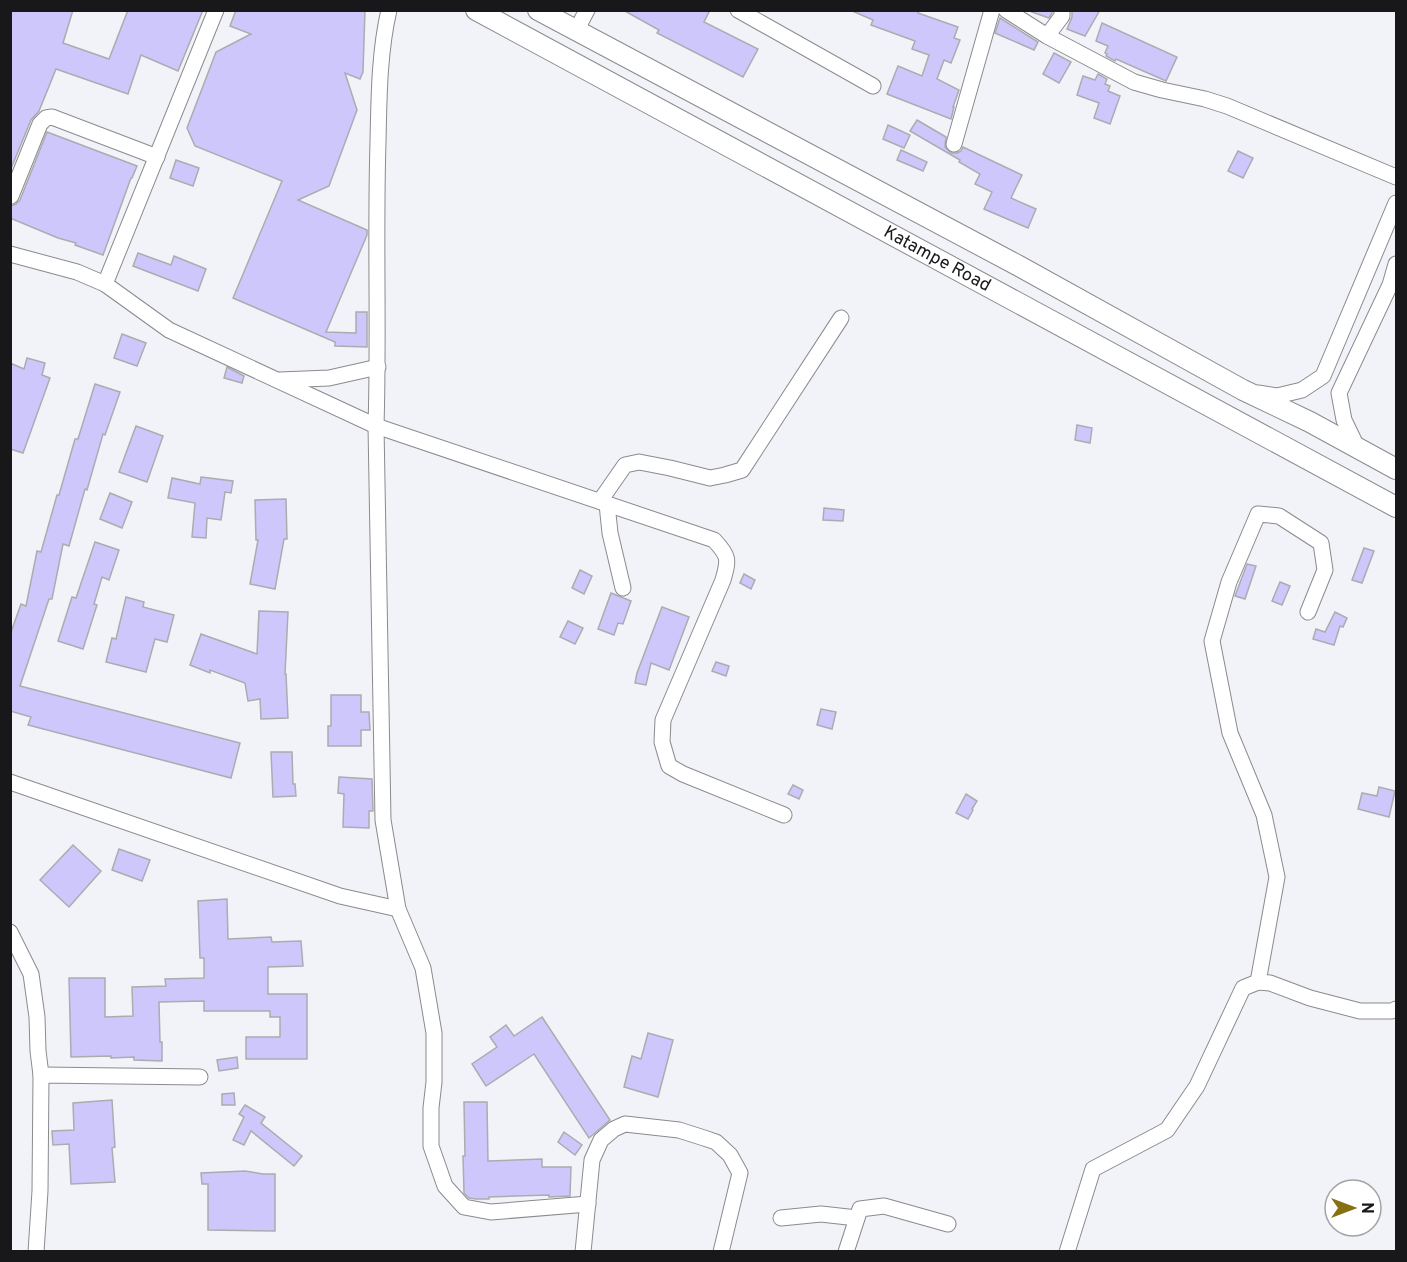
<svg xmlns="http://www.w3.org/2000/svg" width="1407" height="1262" font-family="Overpass,sans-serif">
  <rect width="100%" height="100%" fill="#f2f3f8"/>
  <!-- building -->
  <g fill="#cdc7fc" stroke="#acabb0" stroke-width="1.5">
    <polygon points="10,10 73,10 63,43 109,59 128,10 203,10 178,71 141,55 128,94 56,69 39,111 31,120 10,171"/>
    <polygon points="236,10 365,10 363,72 360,79 345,73 357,110 329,186 298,200 367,230 367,235 326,332 356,333 356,312 367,312 367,347 335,346 335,342 233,298 282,181 195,146 187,128 216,52 251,34 230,26"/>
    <polygon points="623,10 710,10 704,22 758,49 743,77 657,33 659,30"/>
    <polygon points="850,10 919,10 918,13 958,27 954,38 960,40 951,63 944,60 937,79 959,90 953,107 954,107 951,119 887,94 898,66 922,76 929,55 912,49 915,41 871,25 873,20"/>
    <polygon points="1033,10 1052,10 1052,13 1049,18 1032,12"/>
    <polygon points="1072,10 1100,10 1085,36 1067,29 1072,17"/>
    <polygon points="1000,18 1038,42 1034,50 995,33"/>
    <polygon points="1102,23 1177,57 1166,81 1116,59 1115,61 1106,56 1107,54 1105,53 1108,46 1096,41"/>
    <polygon points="1054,53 1071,62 1059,83 1043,74"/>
    <polygon points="1098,74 1107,79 1105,84 1110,86 1108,91 1120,96 1110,124 1094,118 1099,103 1077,95 1083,76 1095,80"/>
    <polygon points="917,120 946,137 945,147 951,153 957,153 961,151 963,147 1022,175 1011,198 1036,209 1028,228 984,209 992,192 975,184 980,174 959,162 960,160 910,131"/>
    <polygon points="888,125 910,135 904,148 883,139"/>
    <polygon points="47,132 137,166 132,178 131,178 103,255 75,245 76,243 58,238 10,218 10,206 16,204 20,200"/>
    <polygon points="901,150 927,162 923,171 897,160"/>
    <polygon points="1238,151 1253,158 1243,178 1228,171"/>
    <polygon points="176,160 199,168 193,186 170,178"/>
    <polygon points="138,253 171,265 174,256 206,269 198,291 133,266"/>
    <polygon points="122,334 146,343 137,366 114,358"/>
    <polygon points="27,358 45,363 42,375 50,378 23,453 10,449 10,363 24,369"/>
    <polygon points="227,367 244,376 242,383 224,378"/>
    <polygon points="95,384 120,392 105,435 103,434 87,490 85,489 69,546 63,544 52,599 49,599 20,686 240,743 231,778 28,725 31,717 10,711 10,635 21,604 26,606 37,551 41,552 57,495 59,495 75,439 78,439"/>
    <polygon points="1077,425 1092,428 1090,443 1075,440"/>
    <polygon points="136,426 163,436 147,482 119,472"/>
    <polygon points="201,477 233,481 231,493 225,492 221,520 207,518 206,538 192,537 195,503 168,498 172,478 200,484"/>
    <polygon points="110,493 132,502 122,528 100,519"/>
    <polygon points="286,499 287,539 284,539 275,589 250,584 258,540 256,540 255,500"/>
    <polygon points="824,508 844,510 843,521 823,520"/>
    <polygon points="95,542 119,550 109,580 102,577 94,604 97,605 83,649 58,641 72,597 76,598"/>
    <polygon points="1364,548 1374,551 1362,583 1352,580"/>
    <polygon points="1247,564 1256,566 1245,599 1235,596"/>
    <polygon points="580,570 592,576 584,594 572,588"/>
    <polygon points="744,574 755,580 751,589 740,583"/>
    <polygon points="1280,582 1290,586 1282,605 1272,601"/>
    <polygon points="611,593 631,601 623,624 618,623 614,635 598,629"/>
    <polygon points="126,597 144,602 143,607 174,615 167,642 155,639 146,672 106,662 112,638 116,639"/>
    <polygon points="662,607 689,617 669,670 651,663 646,685 635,683 637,673"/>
    <polygon points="259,611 288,612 285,674 286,674 288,718 261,719 260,699 248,701 245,683 210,670 210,673 190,665 201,634 257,654"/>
    <polygon points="1335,612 1347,618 1343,627 1340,626 1334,645 1313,639 1316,629 1325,632"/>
    <polygon points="568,621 583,628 575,644 560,637"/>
    <polygon points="716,662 729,666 726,676 712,671"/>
    <polygon points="331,695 361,695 361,712 369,712 370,730 361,730 361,746 328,746 328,726 331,726"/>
    <polygon points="821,709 836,712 832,729 817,725"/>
    <polygon points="271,752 292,752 293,784 295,784 296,796 273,797"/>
    <polygon points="339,777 372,779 373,811 369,811 369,828 343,827 344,794 338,793"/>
    <polygon points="793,785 803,790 799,799 788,794"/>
    <polygon points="1379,787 1395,791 1389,817 1358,809 1362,793 1377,796"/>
    <polygon points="966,794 977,801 972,809 973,810 968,819 956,813"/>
    <polygon points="73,845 101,871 69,907 40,880"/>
    <polygon points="119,849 150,860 142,881 112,870"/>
    <polygon points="227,899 228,939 271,937 272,942 301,941 303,966 268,967 268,994 307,994 307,1059 246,1059 246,1037 280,1037 280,1017 270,1017 270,1011 204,1011 204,1001 159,1002 160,1042 162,1042 162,1061 134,1060 134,1057 111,1058 111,1056 71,1057 69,978 105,978 105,1017 133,1016 132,987 166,986 165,979 204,978 204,958 200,958 198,901"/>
    <polygon points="542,1017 610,1120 589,1138 534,1054 486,1086 472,1064 497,1047 490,1037 506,1025 514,1036"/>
    <polygon points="648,1033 673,1040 658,1097 624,1087 632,1056 641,1059"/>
    <polygon points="237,1057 238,1068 219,1071 217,1060"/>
    <polygon points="234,1093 235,1105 222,1105 222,1094"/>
    <polygon points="112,1100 115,1147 112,1148 115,1182 71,1184 69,1144 53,1145 52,1131 74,1130 73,1103"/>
    <polygon points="464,1102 487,1102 488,1161 542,1159 542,1167 571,1167 570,1196 549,1197 549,1195 489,1197 489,1199 476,1199 469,1198 464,1193 463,1156 465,1156"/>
    <polygon points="245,1105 265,1117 261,1123 302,1156 294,1166 251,1131 244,1145 233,1140 244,1117 239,1114"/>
    <polygon points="564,1132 582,1145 575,1155 558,1142"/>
    <polygon points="245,1171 263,1174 275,1174 275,1231 208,1230 208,1184 202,1184 201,1173"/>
  </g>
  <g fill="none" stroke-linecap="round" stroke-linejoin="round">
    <!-- minor casing -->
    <g stroke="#898b8e" stroke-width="17">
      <g id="minor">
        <polyline points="738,10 873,86"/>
        <polyline points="1006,10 1047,36 1134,82 1162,90 1205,99 1227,106 1396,177"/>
        <polyline points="576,31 587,10"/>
        <polyline points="1047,36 1062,16 1062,10"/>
        <polyline points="954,144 992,10"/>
        <polyline points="11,196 40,124 46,118 52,117 157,157"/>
        <path d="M10,254L77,272L105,284L169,330L376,426L714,540C729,556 729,559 723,580L663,720L662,742L669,766L683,774L784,815"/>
        <polyline points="105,284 216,10"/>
        <polyline points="280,380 329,378 378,367"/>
        <polyline points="1258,393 1277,396 1302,390 1323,376 1396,203"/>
        <polyline points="1357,447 1344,420 1339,393 1390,285 1396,264"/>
        <polyline points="600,501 625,465 639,462 670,468 710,478 725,475 742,470 841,318"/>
        <polyline points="607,504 610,533 623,588"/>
        <path d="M10,782L340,896L398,909L383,820L376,426C379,331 375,237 378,142C379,98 379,53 389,10"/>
        <polyline points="398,909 423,968 434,1033 434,1082 431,1108 431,1146 445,1186 464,1207 491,1212 588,1204"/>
        <polyline points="10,932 31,974 37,1017 38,1051 41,1075"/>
        <polyline points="1258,982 1277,877 1264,815 1230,733 1212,641 1229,582 1258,514 1279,516 1321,543 1325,570 1308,612"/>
        <polyline points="781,1218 821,1214 857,1218"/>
        <polyline points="36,1252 40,1191 41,1075 200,1077"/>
        <polyline points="583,1252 592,1160 601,1140 614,1129 625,1124 679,1130 704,1138 716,1142 730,1155 740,1173 721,1252"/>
        <polyline points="846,1252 860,1209 884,1206 948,1224"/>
        <polyline points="1067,1252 1093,1169 1167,1130 1197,1086 1243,988 1258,982 1270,983 1310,998 1360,1011 1392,1011 1396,1009"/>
      </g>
    </g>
    <!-- major casing -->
    <g stroke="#898b8e" stroke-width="22">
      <g id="major">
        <path id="s1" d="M476,10L1396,507"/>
        <polyline points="538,10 1019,266 1243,390 1310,422 1396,469"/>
      </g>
    </g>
    <!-- minor -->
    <use href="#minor" stroke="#fff" stroke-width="15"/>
    <!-- major -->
    <use href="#major" stroke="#fff" stroke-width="20"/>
  </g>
  <g text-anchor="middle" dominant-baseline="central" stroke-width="6" stroke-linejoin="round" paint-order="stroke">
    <!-- street labels -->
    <g font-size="18" fill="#18181a" stroke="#fff">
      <text stroke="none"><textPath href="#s1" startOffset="524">Katampe Road</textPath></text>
    </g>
  </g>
  <!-- border -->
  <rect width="1407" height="1262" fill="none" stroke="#18181a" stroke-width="24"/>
  <!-- north arrow -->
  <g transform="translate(1353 1208) rotate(90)"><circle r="28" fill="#ffffff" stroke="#a3a3a3" stroke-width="1.5"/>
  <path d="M0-4.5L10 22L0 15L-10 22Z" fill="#867010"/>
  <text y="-9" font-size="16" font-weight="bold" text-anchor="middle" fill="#18181a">N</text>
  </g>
</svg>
